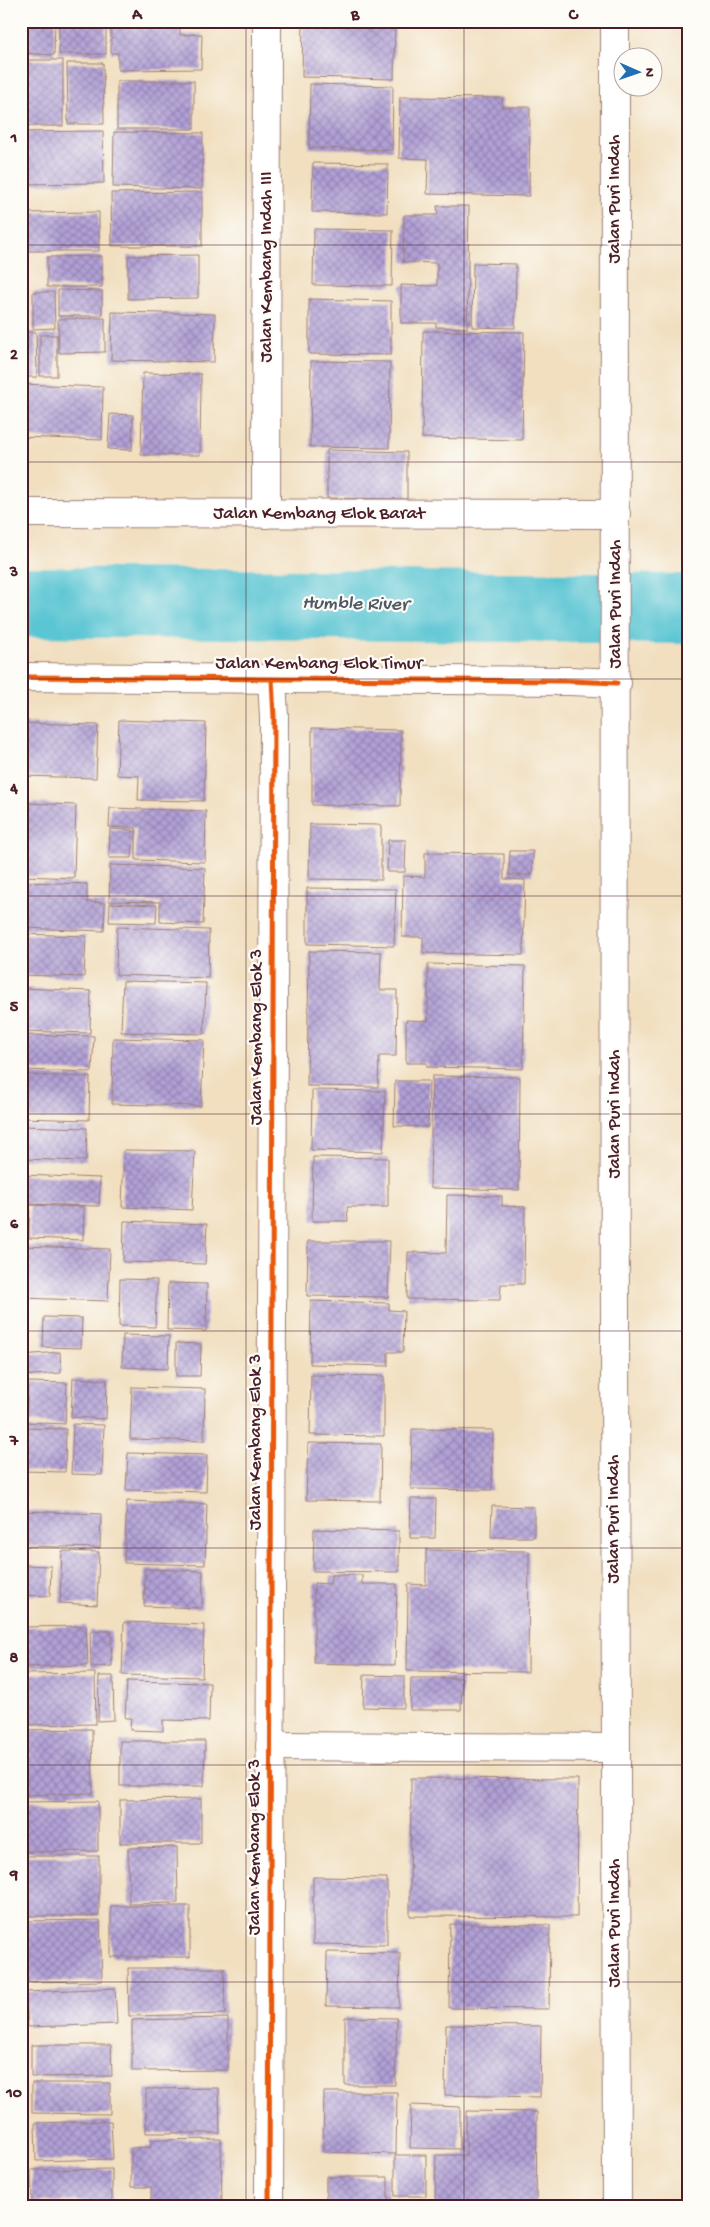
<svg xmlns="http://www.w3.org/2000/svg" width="710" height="2227" font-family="'Gochi Hand',sans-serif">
  <defs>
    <pattern id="building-cross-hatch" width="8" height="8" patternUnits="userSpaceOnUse" patternTransform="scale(1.25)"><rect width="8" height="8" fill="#b1a0d6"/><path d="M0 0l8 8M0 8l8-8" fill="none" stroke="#9282ae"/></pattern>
  </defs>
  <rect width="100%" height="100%" fill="#fdfcf7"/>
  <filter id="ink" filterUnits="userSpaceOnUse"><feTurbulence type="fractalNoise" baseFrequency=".02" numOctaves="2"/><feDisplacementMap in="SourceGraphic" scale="10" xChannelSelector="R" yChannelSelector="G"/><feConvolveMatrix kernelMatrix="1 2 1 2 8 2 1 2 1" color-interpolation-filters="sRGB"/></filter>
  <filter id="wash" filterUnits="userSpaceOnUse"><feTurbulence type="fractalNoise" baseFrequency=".0096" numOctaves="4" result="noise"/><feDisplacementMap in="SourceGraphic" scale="20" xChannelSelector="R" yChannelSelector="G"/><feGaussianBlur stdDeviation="1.12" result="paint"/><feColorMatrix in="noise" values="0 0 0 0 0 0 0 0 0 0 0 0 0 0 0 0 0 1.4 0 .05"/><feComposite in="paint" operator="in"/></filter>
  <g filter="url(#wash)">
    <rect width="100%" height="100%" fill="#f1dfc0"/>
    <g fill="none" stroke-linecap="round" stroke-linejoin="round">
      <!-- river -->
      <polyline stroke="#5ac5d3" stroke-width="70" points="21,602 689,609"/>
    </g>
    <g id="blocks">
      <!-- building -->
      <g fill="url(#building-cross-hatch)">
        <polygon points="21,21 55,21 54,55 21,53"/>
        <rect x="59" y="21" width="47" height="33"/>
        <polygon points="111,21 180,21 180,35 202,34 201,69 118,70 118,53 111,53"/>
        <polygon points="303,21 395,21 394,79 302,77"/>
        <rect x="21" y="60" width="42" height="66"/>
        <polygon points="67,63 103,63 104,124 68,124"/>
        <rect x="117" y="81" width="77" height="48"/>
        <polygon points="310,84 393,86 392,150 309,148"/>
        <polygon points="400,97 502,98 502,107 530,107 529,196 427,194 428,159 399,158"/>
        <polygon points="103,131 104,183 21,184 21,132"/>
        <polygon points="114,132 203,133 202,189 113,187"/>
        <polygon points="313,163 388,164 387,213 312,212"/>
        <polygon points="202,192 202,246 112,246 111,193"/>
        <polygon points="437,206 469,206 467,328 436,327 436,323 401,323 401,285 437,286 437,263 403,262 404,215 438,215"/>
        <polygon points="99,212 99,251 21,251 21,213"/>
        <polygon points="314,229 393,230 392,286 313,285"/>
        <polygon points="198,255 198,298 128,299 128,256"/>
        <polygon points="102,256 102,287 47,287 47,257"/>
        <polygon points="473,263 516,264 515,328 472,327"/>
        <polygon points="58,290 102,291 102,316 58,316"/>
        <polygon points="33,292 54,292 55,328 33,329"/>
        <polygon points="309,299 391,301 391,355 309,354"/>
        <polygon points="112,312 215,314 214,362 111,360"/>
        <polygon points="105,318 105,352 59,353 58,319"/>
        <polygon points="423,331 524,332 522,440 422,438"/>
        <polygon points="21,332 36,332 37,377 21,377"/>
        <rect x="40" y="335" width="17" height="41"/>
        <polygon points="311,361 390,362 389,448 310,447"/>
        <polygon points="143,373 201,374 200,455 141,455"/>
        <polygon points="21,384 103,387 102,440 21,437"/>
        <polygon points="110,414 133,415 132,450 108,449"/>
        <polygon points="327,450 407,452 407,499 327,498"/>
        <polygon points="119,720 206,723 204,801 138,800 139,776 117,775"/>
        <polygon points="21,723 98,725 96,778 21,776"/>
        <polygon points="312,728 401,730 400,806 312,805"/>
        <polygon points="26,803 76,805 74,878 24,876"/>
        <polygon points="110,808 206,811 205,862 136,860 136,828 109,827"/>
        <polygon points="310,824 381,825 381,880 309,879"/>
        <polygon points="110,829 133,830 132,858 109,858"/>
        <polygon points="388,840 406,840 405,872 387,872"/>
        <polygon points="510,851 533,851 532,875 509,875"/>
        <polygon points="425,853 504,854 504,879 525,880 523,955 423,953 423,937 402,937 403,876 425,877"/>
        <polygon points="110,865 205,868 203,924 160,922 160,902 109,901"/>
        <polygon points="22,882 87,884 87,902 105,903 104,931 21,928"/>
        <polygon points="307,888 396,889 394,946 307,944"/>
        <polygon points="110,903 157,905 156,923 109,922"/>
        <polygon points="117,927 209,930 208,978 116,975"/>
        <polygon points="21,934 86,936 84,977 21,975"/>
        <polygon points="309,951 381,952 380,990 397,990 396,1056 379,1056 378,1087 307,1086"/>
        <polygon points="428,964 525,966 523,1069 427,1067 427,1063 406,1063 406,1020 428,1021"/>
        <polygon points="123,981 206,983 204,1034 121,1032"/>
        <polygon points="21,988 91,991 90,1033 21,1031"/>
        <polygon points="23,1035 94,1036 92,1072 21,1070"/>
        <polygon points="113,1038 204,1040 201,1106 112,1104"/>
        <polygon points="22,1075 90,1077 89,1120 21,1118"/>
        <polygon points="432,1076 520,1077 519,1190 430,1188"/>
        <polygon points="395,1081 429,1081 428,1127 394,1126"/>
        <polygon points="312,1090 385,1091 383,1152 311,1150"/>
        <polygon points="21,1126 87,1128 86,1161 21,1159"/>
        <polygon points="124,1150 195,1151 192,1210 122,1207"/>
        <polygon points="313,1157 388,1158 388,1207 347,1207 348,1221 312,1221"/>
        <polygon points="21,1175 100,1178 99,1206 21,1204"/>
        <polygon points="447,1195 502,1196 502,1206 525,1207 524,1284 501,1284 500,1300 407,1299 408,1252 446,1253"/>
        <polygon points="30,1205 84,1207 83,1240 29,1238"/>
        <polygon points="124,1221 207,1224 205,1264 123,1262"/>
        <polygon points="308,1241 390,1241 388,1297 307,1296"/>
        <polygon points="21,1246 110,1249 108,1301 21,1298"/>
        <polygon points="120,1279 157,1280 155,1327 119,1326"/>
        <polygon points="168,1283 207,1284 206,1331 167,1330"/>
        <polygon points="311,1301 389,1303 389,1310 404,1311 403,1352 388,1352 388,1366 310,1364"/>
        <polygon points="44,1317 82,1318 81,1348 43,1347"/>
        <polygon points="123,1335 169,1336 168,1369 122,1367"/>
        <polygon points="176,1343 201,1344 200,1376 176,1376"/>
        <polygon points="60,1352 61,1373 21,1376 21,1355"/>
        <polygon points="311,1375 384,1376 384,1436 310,1435"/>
        <polygon points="73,1378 107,1380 106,1419 71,1417"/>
        <polygon points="28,1382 67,1383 65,1424 26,1422"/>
        <polygon points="132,1387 205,1389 204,1441 130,1439"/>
        <polygon points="73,1424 104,1425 102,1475 71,1474"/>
        <polygon points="22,1428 66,1429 65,1472 21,1471"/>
        <polygon points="412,1429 493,1430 492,1490 411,1489"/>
        <polygon points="308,1443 381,1444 380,1501 306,1500"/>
        <polygon points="128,1453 207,1455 206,1492 126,1490"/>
        <polygon points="411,1499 436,1499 435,1538 410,1538"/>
        <polygon points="127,1501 207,1504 205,1565 124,1563"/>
        <polygon points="492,1506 534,1507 534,1537 491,1537"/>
        <polygon points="21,1511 101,1514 100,1548 21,1546"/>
        <polygon points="314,1529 399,1531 399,1572 313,1571"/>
        <polygon points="426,1550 529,1551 528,1672 407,1671 408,1584 426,1585"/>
        <polygon points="62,1551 99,1552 97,1605 60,1603"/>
        <polygon points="21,1565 51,1566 50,1596 21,1595"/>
        <polygon points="145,1569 203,1571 202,1608 144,1606"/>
        <polygon points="331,1575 362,1575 362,1584 397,1584 395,1665 314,1663 314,1583 330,1584"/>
        <polygon points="124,1622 204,1625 202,1677 122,1675"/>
        <polygon points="86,1626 88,1665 21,1667 21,1627"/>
        <polygon points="90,1631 111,1631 112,1666 91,1667"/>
        <polygon points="95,1673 96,1724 22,1725 21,1674"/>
        <polygon points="364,1675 404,1676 404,1708 363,1707"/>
        <polygon points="99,1676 113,1676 114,1720 98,1721"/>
        <polygon points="411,1678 462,1678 461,1710 410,1710"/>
        <polygon points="127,1681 210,1683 209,1721 163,1720 163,1731 130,1730 131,1718 125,1718"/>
        <polygon points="92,1729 93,1793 21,1795 21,1730"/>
        <polygon points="120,1741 205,1741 204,1786 120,1786"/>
        <polygon points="411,1778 578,1779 577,1917 410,1916"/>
        <polygon points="201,1799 201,1843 120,1843 120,1800"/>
        <polygon points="98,1801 98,1851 24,1852 23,1802"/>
        <polygon points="177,1847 178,1903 129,1904 128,1848"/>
        <rect x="21" y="1856" width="78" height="60"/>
        <polygon points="313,1877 387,1878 387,1945 313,1944"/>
        <rect x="111" y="1906" width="79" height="51"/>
        <polygon points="100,1920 102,1981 21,1982 21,1921"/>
        <polygon points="450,1924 550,1925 549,2009 449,2008"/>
        <polygon points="327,1952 400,1953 399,2007 326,2006"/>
        <polygon points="128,1968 224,1968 225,2014 129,2016"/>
        <polygon points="115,1988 117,2024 28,2027 26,1992"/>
        <polygon points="345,2017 397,2018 395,2085 345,2085"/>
        <polygon points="228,2018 228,2070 132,2071 132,2020"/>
        <polygon points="446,2025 541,2026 540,2097 445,2095"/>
        <polygon points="31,2045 111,2045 112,2076 31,2077"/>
        <polygon points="32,2083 110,2083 110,2114 32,2113"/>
        <polygon points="219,2088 220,2133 146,2133 146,2089"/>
        <polygon points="324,2092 397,2092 396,2154 323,2152"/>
        <polygon points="411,2105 460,2107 460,2149 410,2148"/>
        <polygon points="466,2111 537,2112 536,2206 435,2206 436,2155 466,2155"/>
        <polygon points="111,2121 113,2159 36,2161 35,2123"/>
        <polygon points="221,2139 222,2206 151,2206 151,2187 131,2187 131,2148 151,2147 151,2140"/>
        <rect x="395" y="2155" width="31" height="41"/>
        <polygon points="112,2169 112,2201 32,2202 31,2170"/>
        <rect x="326" y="2177" width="62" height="29"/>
      </g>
    </g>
  </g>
  <g filter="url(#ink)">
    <use href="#blocks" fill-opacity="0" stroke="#9e7f76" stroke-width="1"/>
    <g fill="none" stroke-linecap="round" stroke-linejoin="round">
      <!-- minor casing -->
      <g stroke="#9e7f76" stroke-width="30">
        <g id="minor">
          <polyline points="21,513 616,514"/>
          <polyline points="266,514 267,21"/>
          <polyline points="21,677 570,681 617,683"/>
          <polyline points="270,1746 613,1748"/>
          <polyline points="269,2206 274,717 272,679"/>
        </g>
      </g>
      <!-- major casing -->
      <g stroke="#9e7f76" stroke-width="30">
        <path id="major" d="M615,21C617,749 611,1478 617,2206"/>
      </g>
      <!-- minor -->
      <use href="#minor" stroke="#fff" stroke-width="28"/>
      <!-- major -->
      <use href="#major" stroke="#fff" stroke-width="28"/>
      <!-- cycleway casing -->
      <g stroke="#fdfcf7" stroke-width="8">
        <g id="cycleway">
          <polyline points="21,677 570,681 617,683"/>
          <polyline points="269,2206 274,717 272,679"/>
        </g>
      </g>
      <!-- cycleway -->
      <use href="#cycleway" stroke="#e8590c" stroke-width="5"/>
    </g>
  </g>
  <!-- grid -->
  <path fill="none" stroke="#4a1f2b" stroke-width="1" stroke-opacity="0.55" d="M246,21V2206M464,21V2206M21,245H689M21,462H689M21,679H689M21,896H689M21,1114H689M21,1331H689M21,1548H689M21,1765H689M21,1982H689"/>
  <g text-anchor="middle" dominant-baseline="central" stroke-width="4.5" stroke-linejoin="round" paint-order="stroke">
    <!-- street labels -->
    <g font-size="19" fill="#4a1f2b" stroke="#fdfcf7">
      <text transform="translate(615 199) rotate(-90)">Jalan Puri Indah</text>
      <text transform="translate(267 267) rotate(-90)">Jalan Kembang Indah III</text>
      <text x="319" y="514">Jalan Kembang Elok Barat</text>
      <text transform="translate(616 604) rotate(-90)">Jalan Puri Indah</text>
      <text x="319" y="664">Jalan Kembang Elok Timur</text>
      <text transform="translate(257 1037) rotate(-90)">Jalan Kembang Elok 3</text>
      <text transform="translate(615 1114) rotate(-90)">Jalan Puri Indah</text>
      <text transform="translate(256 1442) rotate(-90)">Jalan Kembang Elok 3</text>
      <text transform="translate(614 1519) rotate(-90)">Jalan Puri Indah</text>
      <text transform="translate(255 1847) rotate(-90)">Jalan Kembang Elok 3</text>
      <text transform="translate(615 1923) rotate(-90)">Jalan Puri Indah</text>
    </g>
    <!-- water labels -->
    <g font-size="20" font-style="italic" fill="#505966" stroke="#fdfcf7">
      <text transform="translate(355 605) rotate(1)">Humble River</text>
    </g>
  </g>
  <!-- margin -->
  <rect width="710" height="2227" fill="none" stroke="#fdfcf7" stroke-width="55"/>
  <!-- north arrow -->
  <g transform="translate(638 72) rotate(92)"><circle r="24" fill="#fdfcf7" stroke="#b5a4a5"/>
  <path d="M0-4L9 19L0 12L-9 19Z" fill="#1f6fb2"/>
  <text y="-8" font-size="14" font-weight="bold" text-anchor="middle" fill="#4a1f2b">N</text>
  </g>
  <rect x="28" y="28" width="654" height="2172" fill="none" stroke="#4a1f2b" stroke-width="2"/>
  <g font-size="16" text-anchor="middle" font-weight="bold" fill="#4a1f2b">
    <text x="137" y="19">A</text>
    <text x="355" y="19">B</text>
    <text x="573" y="19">C</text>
    <text x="14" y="142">1</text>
    <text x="14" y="359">2</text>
    <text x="14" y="576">3</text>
    <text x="14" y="793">4</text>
    <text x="14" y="1011">5</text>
    <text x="14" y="1228">6</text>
    <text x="14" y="1445">7</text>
    <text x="14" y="1662">8</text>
    <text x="14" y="1879">9</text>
    <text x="14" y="2097">10</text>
  </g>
</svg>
